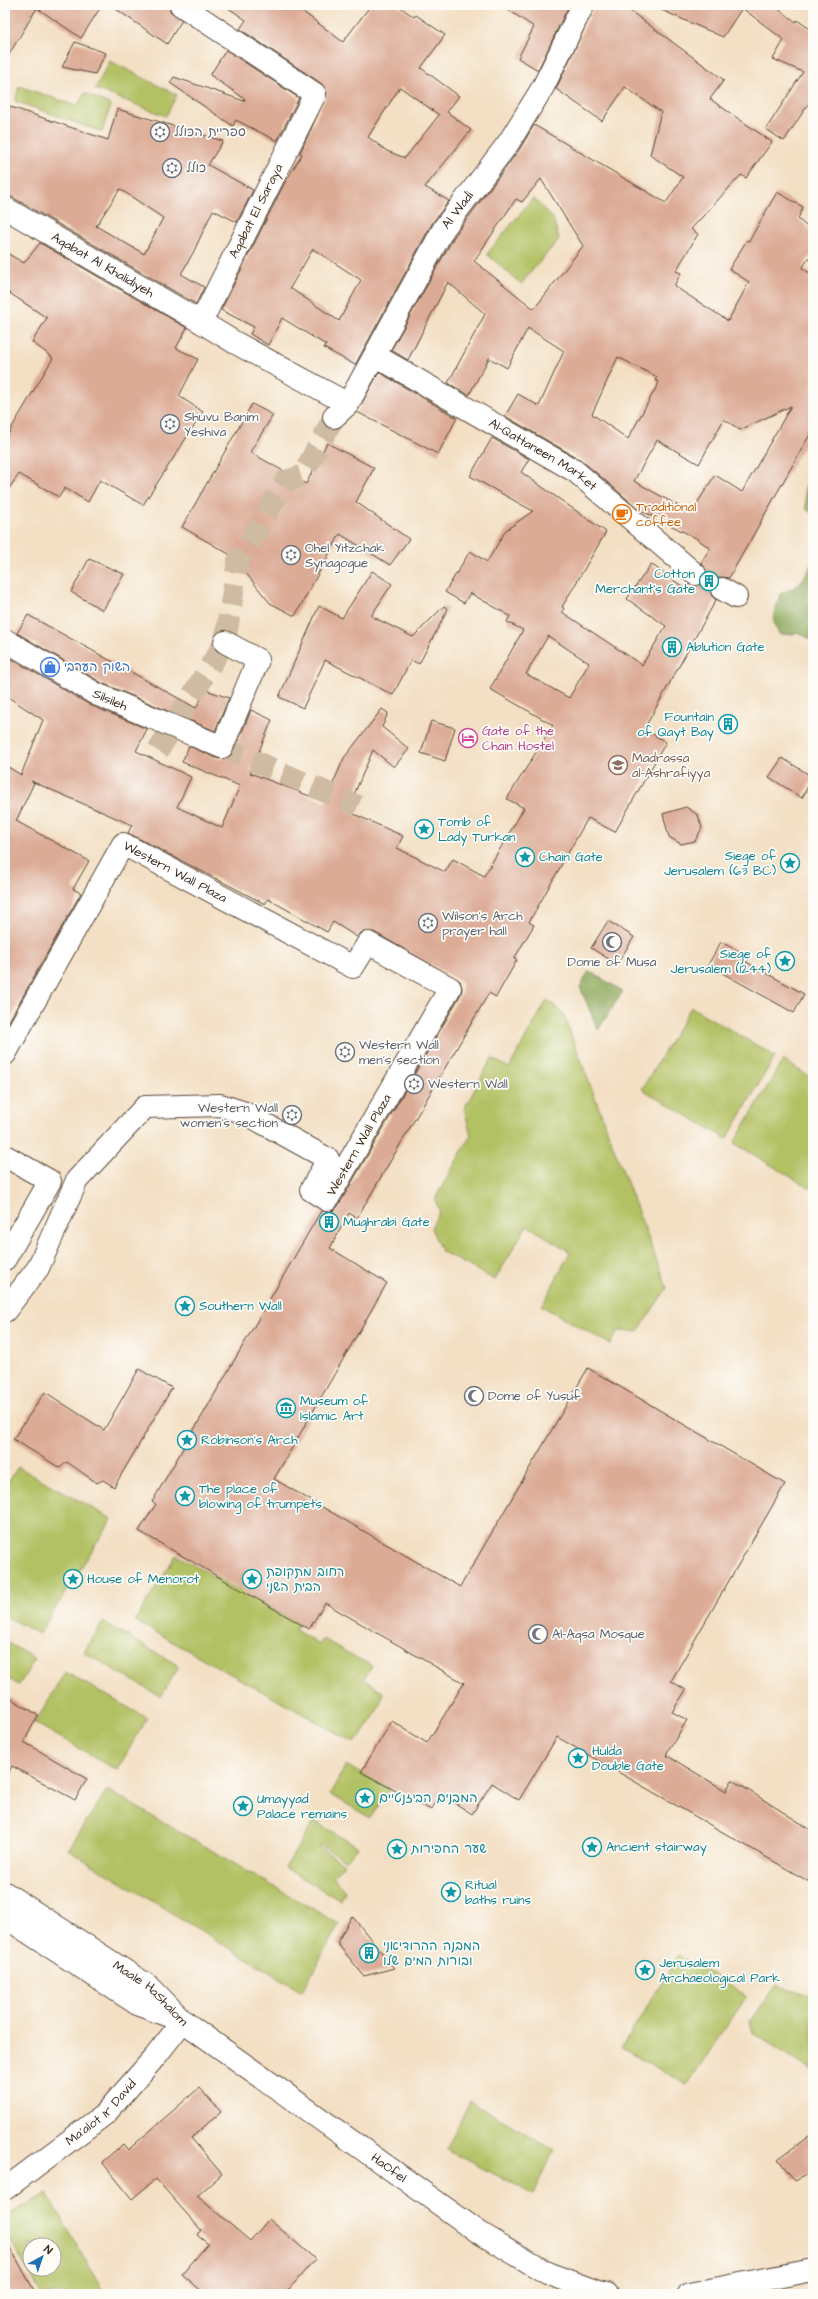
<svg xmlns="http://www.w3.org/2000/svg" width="818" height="2299" font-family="'Architects Daughter','Playpen Sans Hebrew',sans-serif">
  <rect width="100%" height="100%" fill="#fdfcf7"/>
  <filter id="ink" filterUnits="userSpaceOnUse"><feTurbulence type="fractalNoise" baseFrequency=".025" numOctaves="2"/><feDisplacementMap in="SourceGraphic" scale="8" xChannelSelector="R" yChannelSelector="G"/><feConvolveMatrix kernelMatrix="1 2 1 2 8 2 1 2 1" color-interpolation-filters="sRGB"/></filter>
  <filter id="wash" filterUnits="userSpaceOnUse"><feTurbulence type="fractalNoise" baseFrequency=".012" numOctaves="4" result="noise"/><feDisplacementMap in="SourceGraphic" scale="16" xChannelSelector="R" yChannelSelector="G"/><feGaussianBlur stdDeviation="0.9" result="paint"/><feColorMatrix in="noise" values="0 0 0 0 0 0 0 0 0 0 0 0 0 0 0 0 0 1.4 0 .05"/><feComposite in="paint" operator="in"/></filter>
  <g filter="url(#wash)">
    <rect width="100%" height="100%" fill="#f3dfc3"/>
    <!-- green -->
    <g fill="#b2c164" stroke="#767641" fill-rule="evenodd">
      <polygon points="110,61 177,95 166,116 95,89"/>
      <polygon points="19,86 77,106 85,93 111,105 102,132 15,101"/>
      <polygon points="533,198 553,218 559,239 521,284 487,254"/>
      <polygon points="547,1000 563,1013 667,1288 638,1331 618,1331 610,1344 542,1306 570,1252 527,1225 495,1280 441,1251 431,1228 440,1210 436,1203 436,1197 471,1135 464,1109 492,1058 509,1068"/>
      <polygon points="691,1007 775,1056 727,1139 642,1089"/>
      <polygon points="783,1060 813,1079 813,1190 734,1143"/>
      <polygon points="18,1467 112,1519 39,1634 5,1616 5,1486"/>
      <path d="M176,1555L299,1624L295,1630L319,1644L323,1639L372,1666L364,1679L383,1692C380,1712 366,1728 355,1743L135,1621Z"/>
      <polygon points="103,1622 179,1666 161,1697 84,1652"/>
      <polygon points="5,1641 35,1659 19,1685 5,1677"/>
      <polygon points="65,1672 147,1718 117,1770 35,1723"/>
      <polygon points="346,1765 390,1789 370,1818 330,1794"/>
      <polygon points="107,1790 339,1924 302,1992 68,1850"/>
      <polygon points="314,1821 358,1847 346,1861 320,1845 319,1847 344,1864 332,1877 345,1891 341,1900 285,1868"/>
      <polygon points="679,1955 747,1996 687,2085 621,2048"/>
      <polygon points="777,1985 809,1995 813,1989 813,2071 753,2033 750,2021"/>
      <polygon points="470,2101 554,2150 534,2194 446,2150"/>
      <path d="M47,2193L105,2294H41L5,2231V2217ZM30,2245H54V2269H30Z"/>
    </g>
    <!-- forest -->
    <g fill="#8da75a" stroke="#64683c">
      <polygon points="813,473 813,514 806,509 805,488"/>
      <path d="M813,563V641L800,633L780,635C769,620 775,610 780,594L799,585Z"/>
      <polygon points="589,971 623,991 598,1030 580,987"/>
    </g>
    <g id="blocks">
      <!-- building -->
      <g fill="#dcab95" fill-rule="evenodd">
        <polygon points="5,5 102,5 81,38 37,8 5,61"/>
        <polygon points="110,5 169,5 170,11 182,20 167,44"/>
        <path d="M224,5H294L343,42L371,5H397L414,17L416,15L445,35L421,68L459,96L447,112L471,130L425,187L449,201L433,222L355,365L324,348L326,345L282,318L268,345L250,334L254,327L221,310L283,186L302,154L300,153L327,94L322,84L240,29L246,20ZM400,87L439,115L405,158L387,151L368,137ZM313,249L361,280L339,321L290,288Z"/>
        <polygon points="501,5 569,5 538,70 518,58 534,27"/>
        <path d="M595,5H622L724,80L710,99L772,142L746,178L741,175L691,229L698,234L676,271L681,273L674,286L728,321L749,282L729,269L747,240L749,241L777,192L803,207L798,219L813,232V252L802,268L813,275V429L729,578L722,577L716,578L711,583V595L716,600L644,729L666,742L615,832L588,818L529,922L534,925L514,959L517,960L496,997L489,993L357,1218L349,1213L330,1248L387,1283L274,1479L460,1587L588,1368L785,1484L671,1681L686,1690L672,1712L687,1720L666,1755L726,1791L732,1780L813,1831V1884L557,1737L519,1800L492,1783L472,1814L441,1794L431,1810L361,1772L392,1721L427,1743L464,1683L325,1603L309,1629L139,1531L156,1504L152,1502L321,1211H333L338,1206L461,994L462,988L460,981L374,932H362L357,937L333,922L327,932L268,899L265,904L128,833L132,825L31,781L34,783L16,821L89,861L73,889L81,893L5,1028V765L21,775L43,720L5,695V655L90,705L147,729L136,751L191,777L177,807L222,828L240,786L182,762L189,746L218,759L229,757L234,752L251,710L272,720L250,773L325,802L344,758L382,709L388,713L382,727L409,749L394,767L373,750L347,811L403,836L397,848L445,872L453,859L484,876L524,808L507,799L553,725L490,689L523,630L507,622L510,616L470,593L464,603L445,592L470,551L487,562L506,530L533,511L470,476L492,438L529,459L521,472L606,532L562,607L564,608L562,612L642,665L666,626L627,599L651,564L686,589L689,584L699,586L705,582L707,570L701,563L710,548L694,537L640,510L581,460L505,416L518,394L539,406L564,351L528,328L507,368L489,358L469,395L448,383L485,314L448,282L408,360L391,350L455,235L519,150L534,125L666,203L683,177L650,155L661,112L625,87L602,121L556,89ZM541,179L583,246L534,309L474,261L516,199L522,202ZM618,357L657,377L655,380L659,382L628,439L592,414ZM791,406L742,492L715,475L691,513L634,481L657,440L699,464L724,419L740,430ZM548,636L589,663L569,698L526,674Z"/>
        <polygon points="650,5 773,5 796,22 797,20 813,31 813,97 784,141 766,129 803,72 773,59 784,40 742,8 723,37"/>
        <polygon points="75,42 106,53 95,74 62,67"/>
        <polygon points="226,50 299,98 277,141 236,120 233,126 170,83 174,77 244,101 245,99 210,75"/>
        <path d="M5,105L108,140L117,109L223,141L208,165L253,190L237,222L213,210L193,253L181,274L204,287L196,304L5,193ZM120,189L163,218L144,254L96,226Z"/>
        <polygon points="40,243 187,328 176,348 198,359 179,396 203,412 143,505 100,480 88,502 65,488 59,497 19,474 5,494 5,439 53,358 32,342 47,318 5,290 5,252 24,263"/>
        <polygon points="379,372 457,418 438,454 357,412"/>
        <polygon points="252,404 273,415 250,452 306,484 327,443 374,468 356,502 409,539 390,565 340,534 295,616 270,603 244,571 248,565 182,527"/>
        <polygon points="89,559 124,574 103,610 71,592"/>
        <polygon points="372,571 392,584 371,616 413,637 444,606 448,609 419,664 411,660 393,695 325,660 303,708 279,697 319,606 342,618"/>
        <polygon points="28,615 196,708 206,690 229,698 215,731 102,683 17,633"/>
        <polygon points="431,721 455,728 445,761 421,753"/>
        <polygon points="782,758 813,777 802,798 769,777"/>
        <polygon points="686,807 698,815 702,828 695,841 681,844 669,837 663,814"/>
        <polygon points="608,921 634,937 617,964 591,948"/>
        <polygon points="721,942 744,954 741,959 804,994 794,1013 708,965"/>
        <polygon points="139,1369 172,1388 114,1487 103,1480 97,1483 67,1462 60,1468 13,1439 45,1392 104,1430"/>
        <polygon points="5,1695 38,1715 24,1742 87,1779 75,1800 12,1766 5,1779"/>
        <polygon points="352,1916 394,1968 364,1976 337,1943"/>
        <polygon points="199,2088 221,2112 191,2138 222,2174 197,2196 250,2241 269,2219 315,2259 285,2294 205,2294 182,2274 208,2244 197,2235 201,2230 156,2179 132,2199 102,2162 123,2144 128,2150"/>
        <polygon points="813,2133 813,2172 795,2181 778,2159"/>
        <polygon points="5,2238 36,2294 5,2294"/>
      </g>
    </g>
  </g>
  <g filter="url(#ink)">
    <use href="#blocks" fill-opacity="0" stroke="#574537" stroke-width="1"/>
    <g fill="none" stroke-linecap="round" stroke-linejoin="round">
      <!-- minor-tunnel -->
      <g stroke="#cebba2" stroke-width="22" stroke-dasharray="22 11" stroke-linecap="butt">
        <polyline points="695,574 722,589"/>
        <polyline points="222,747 358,806"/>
        <polyline points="158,751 225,642 238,561 286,481 302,476 334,417"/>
      </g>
      <!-- minor casing -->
      <g stroke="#574537" stroke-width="24">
        <g id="minor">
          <polyline points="181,5 315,94 201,322 234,342 348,404"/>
          <path id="s1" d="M5,208L201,322"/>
          <path id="s2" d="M376,356L575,471L695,574"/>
          <path id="s3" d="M334,417L348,404L444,228L509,142L543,87L583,5"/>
          <polyline points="722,589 736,597"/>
          <path id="s4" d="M5,640L96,694L222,747L258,660L225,642"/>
          <path id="s5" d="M5,1054L123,844L353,967L368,943L450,988L327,1200L311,1190L328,1159L245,1113L220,1105L145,1107L77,1180L38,1268L5,1311"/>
          <polyline points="5,1156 50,1181 5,1259"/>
          <path id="s6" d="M5,1893L150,1987L183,2021L480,2233L547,2273L598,2292L607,2294"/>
          <polyline points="5,1917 139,2005 177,2019"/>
          <path id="s7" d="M5,2189L105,2114L155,2057L183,2021"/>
          <polyline points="689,2294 813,2270"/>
        </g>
      </g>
      <!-- minor -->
      <use href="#minor" stroke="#fff" stroke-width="22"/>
    </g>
  </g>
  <!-- icons -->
  <defs>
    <g id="synagogue-ring" transform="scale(1)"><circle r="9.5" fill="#fdfcf7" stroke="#6b7280" stroke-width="1.5"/><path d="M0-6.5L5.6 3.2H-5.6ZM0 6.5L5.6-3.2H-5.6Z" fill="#6b7280"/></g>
    <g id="cafe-ring" transform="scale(1)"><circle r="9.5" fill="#fdfcf7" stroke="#e8710a" stroke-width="1.5"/><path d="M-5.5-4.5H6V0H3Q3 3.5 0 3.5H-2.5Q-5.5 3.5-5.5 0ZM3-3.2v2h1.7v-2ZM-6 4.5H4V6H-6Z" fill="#e8710a"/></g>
    <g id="building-ring" transform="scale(1)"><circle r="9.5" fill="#fdfcf7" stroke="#0f9aa8" stroke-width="1.5"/><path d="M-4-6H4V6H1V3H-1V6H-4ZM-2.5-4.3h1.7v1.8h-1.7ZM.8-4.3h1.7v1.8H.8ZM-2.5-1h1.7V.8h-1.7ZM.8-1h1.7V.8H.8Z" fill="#0f9aa8"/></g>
    <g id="shop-ring" transform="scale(1)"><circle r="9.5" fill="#fdfcf7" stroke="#3f7fe0" stroke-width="1.5"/><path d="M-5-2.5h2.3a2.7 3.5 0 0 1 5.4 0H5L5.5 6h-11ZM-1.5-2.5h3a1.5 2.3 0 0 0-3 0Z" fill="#3f7fe0"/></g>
    <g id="hotel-ring" transform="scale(1)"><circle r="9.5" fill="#fdfcf7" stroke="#d1479c" stroke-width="1.5"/><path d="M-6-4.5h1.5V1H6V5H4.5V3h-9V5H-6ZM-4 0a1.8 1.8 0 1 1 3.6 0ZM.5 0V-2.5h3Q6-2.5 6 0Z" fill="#d1479c"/></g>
    <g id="school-ring" transform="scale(1)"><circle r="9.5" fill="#fdfcf7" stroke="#8d6e63" stroke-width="1.5"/><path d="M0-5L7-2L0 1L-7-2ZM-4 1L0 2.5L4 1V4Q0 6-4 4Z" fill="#8d6e63"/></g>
    <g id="sight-ring" transform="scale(1)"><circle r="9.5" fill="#fdfcf7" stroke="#0f9aa8" stroke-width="1.5"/><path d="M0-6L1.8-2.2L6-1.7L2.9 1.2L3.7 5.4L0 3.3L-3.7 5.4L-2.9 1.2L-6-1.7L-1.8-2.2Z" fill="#0f9aa8"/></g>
    <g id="mosque-ring" transform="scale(1)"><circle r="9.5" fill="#fdfcf7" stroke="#6b7280" stroke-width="1.5"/><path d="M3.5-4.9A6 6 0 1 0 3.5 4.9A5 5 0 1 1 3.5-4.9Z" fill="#6b7280"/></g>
    <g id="museum-ring" transform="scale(1)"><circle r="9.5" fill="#fdfcf7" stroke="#0f9aa8" stroke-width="1.5"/><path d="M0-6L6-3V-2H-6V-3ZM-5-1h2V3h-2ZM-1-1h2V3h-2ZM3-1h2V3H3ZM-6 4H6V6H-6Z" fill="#0f9aa8"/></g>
  </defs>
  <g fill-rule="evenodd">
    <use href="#synagogue-ring" x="160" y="132"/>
    <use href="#synagogue-ring" x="172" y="168"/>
    <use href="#synagogue-ring" x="170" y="424"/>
    <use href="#cafe-ring" x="622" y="514"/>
    <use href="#synagogue-ring" x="291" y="555"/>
    <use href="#building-ring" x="709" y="581"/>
    <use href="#building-ring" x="672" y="647"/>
    <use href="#shop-ring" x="50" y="667"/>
    <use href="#building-ring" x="728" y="724"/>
    <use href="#hotel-ring" x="468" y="738"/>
    <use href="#school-ring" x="618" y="765"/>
    <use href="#sight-ring" x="424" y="829"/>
    <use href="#sight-ring" x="525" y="857"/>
    <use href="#sight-ring" x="790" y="863"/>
    <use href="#synagogue-ring" x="428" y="923"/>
    <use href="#mosque-ring" x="612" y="942"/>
    <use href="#sight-ring" x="785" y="961"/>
    <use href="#synagogue-ring" x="345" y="1052"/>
    <use href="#synagogue-ring" x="414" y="1084"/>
    <use href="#synagogue-ring" x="292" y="1115"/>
    <use href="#building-ring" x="329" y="1222"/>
    <use href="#sight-ring" x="185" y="1306"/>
    <use href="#mosque-ring" x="474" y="1396"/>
    <use href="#museum-ring" x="286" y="1408"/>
    <use href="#sight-ring" x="187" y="1440"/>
    <use href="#sight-ring" x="185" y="1496"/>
    <use href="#sight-ring" x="73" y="1579"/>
    <use href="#sight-ring" x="252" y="1579"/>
    <use href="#mosque-ring" x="538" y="1634"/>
    <use href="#sight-ring" x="578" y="1758"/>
    <use href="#sight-ring" x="365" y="1798"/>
    <use href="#sight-ring" x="243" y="1806"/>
    <use href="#sight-ring" x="592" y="1847"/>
    <use href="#sight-ring" x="397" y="1849"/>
    <use href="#sight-ring" x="451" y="1892"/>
    <use href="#building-ring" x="369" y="1953"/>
    <use href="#sight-ring" x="645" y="1970"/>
  </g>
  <g text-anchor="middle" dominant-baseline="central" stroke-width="3.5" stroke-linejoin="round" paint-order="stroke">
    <!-- worship labels -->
    <g font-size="13" fill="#5b616d" stroke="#fdfcf7" text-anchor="start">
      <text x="174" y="132">ספריית הכולל</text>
      <text x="186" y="168">כולל</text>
      <text x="184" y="417">Shuvu Banim<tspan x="184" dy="15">Yeshiva</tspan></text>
      <text x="305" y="548">Ohel Yitzchak<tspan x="305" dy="15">Synagogue</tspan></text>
      <text x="442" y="916">Wilson's Arch<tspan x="442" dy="15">prayer hall</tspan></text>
      <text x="612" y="962" text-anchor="middle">Dome of Musa</text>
      <text x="359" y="1045">Western Wall<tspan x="359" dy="15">men's section</tspan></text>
      <text x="428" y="1084">Western Wall</text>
      <text x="278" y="1108" text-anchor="end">Western Wall<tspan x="278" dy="15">women's section</tspan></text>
      <text x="488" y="1396">Dome of Yusuf</text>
      <text x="552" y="1634">Al-Aqsa Mosque</text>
    </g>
    <!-- street labels -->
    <g font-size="13" fill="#3b2a1e" stroke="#fdfcf7">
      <text stroke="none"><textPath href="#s3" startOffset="242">Al Wadi</textPath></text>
      <text transform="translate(256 211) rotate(-63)">Aqabat El Saraya</text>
      <text stroke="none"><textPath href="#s1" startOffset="113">Aqabat Al Khalidiyeh</textPath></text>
      <text stroke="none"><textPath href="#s2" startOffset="194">Al-Qattaneen Market</textPath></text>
      <text stroke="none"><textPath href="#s4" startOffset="121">Silsileh</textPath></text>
      <text stroke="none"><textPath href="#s5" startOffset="300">Western Wall Plaza</textPath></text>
      <text transform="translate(359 1145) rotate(-60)">Western Wall Plaza</text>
      <text stroke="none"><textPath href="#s6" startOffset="177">Maale HaShalom</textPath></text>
      <text stroke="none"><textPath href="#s7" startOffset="123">Ma'alot Ir David</textPath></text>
      <text stroke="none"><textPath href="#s6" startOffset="473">HaOfel</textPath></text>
    </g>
    <!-- food labels -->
    <g font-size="13" fill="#c56008" stroke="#fdfcf7" text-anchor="start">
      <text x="636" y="507">Traditional<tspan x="636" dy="15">coffee</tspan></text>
    </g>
    <!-- culture labels -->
    <g font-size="13" fill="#0d838f" stroke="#fdfcf7" text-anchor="start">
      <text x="695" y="574" text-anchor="end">Cotton<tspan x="695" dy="15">Merchant's Gate</tspan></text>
      <text x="686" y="647">Ablution Gate</text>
      <text x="714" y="717" text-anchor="end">Fountain<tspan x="714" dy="15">of Qayt Bay</tspan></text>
      <text x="438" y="822">Tomb of<tspan x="438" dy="15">Lady Turkan</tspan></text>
      <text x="776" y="856" text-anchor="end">Siege of<tspan x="776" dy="15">Jerusalem (63 BC)</tspan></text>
      <text x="539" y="857">Chain Gate</text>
      <text x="771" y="954" text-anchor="end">Siege of<tspan x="771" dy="15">Jerusalem (1244)</tspan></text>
      <text x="343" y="1222">Mughrabi Gate</text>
      <text x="199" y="1306">Southern Wall</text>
      <text x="300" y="1401">Museum of<tspan x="300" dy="15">Islamic Art</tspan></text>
      <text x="201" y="1440">Robinson's Arch</text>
      <text x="199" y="1489">The place of<tspan x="199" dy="15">blowing of trumpets</tspan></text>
      <text x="266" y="1572">רחוב מתקופת<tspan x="266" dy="15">הבית השני</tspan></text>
      <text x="87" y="1579">House of Menorot</text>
      <text x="592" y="1751">Hulda<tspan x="592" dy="15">Double Gate</tspan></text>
      <text x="379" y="1798">המבנים הביזנטיים</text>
      <text x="257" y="1799">Umayyad<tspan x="257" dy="15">Palace remains</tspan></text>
      <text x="606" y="1847">Ancient stairway</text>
      <text x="411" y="1849">שער החפירות</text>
      <text x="465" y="1885">Ritual<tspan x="465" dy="15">baths ruins</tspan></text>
      <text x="383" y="1946">המבנה ההרודיאני<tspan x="383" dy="15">ובורות המים שלו</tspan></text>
      <text x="659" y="1963">Jerusalem<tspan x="659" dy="15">Archaeological Park</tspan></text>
    </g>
    <!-- shop labels -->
    <g font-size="13" fill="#366cbe" stroke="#fdfcf7" text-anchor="start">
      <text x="64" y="667">השוק הערבי</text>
    </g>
    <!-- hotel labels -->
    <g font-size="13" fill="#b23c85" stroke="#fdfcf7" text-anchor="start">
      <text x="482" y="731">Gate of the<tspan x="482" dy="15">Chain Hostel</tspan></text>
    </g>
    <!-- education labels -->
    <g font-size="13" fill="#785e54" stroke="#fdfcf7" text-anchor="start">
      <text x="632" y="758">Madrassa<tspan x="632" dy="15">al-Ashrafiyya</tspan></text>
    </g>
  </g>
  <!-- margin -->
  <rect width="818" height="2299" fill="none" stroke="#fdfcf7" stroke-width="20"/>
  <!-- north arrow -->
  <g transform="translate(42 2257) rotate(40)"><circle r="19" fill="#fdfcf7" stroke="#afa8a0"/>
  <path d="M0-3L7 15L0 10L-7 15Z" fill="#1f6fb2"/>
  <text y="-6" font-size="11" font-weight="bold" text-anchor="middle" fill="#3b2a1e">N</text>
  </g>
</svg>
